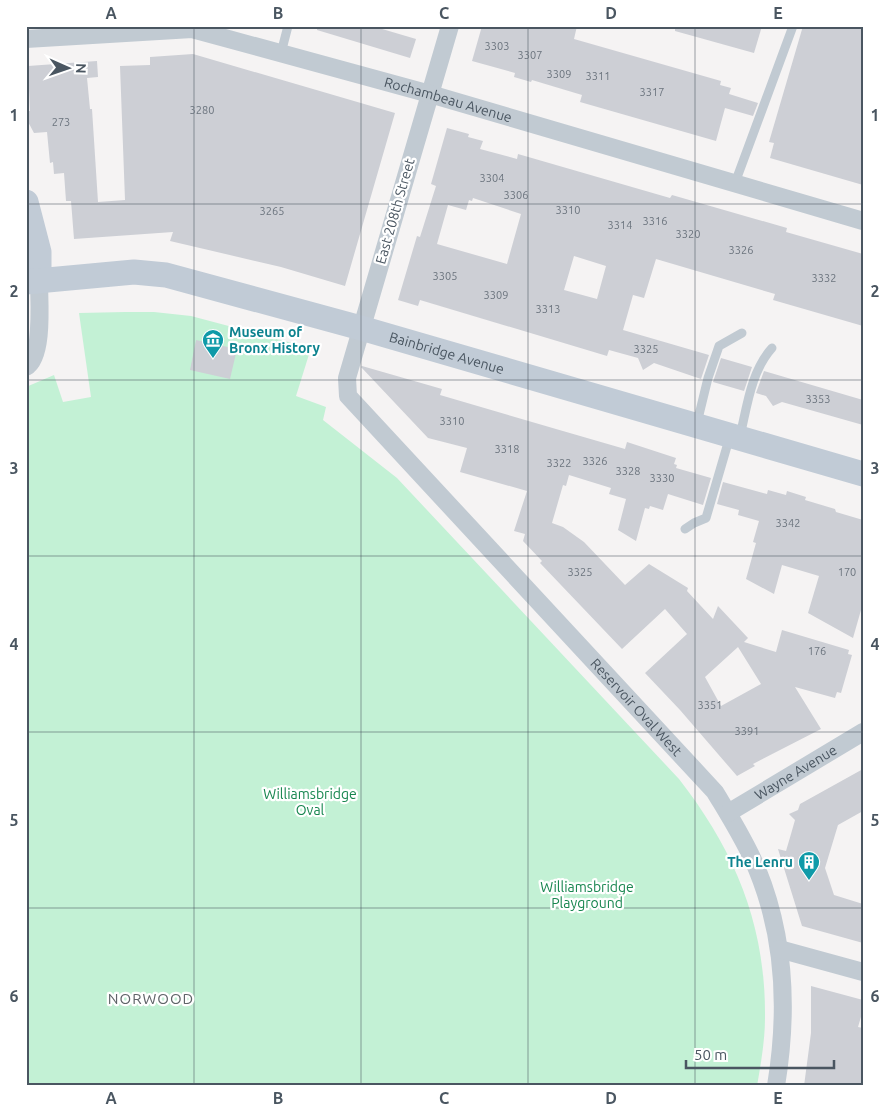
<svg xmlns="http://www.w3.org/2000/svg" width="889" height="1112" font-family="Ubuntu,sans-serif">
  <rect width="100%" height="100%" fill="#f5f3f3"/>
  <!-- green -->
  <path fill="#c3f1d5" d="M125,312H154L191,316L311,348L296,396L326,407L323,420L397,478L679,779C735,851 766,925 765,1018C765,1040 761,1063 757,1086H26V387L54,375L63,402L91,397L79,313Z"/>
  <!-- building -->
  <g fill="#cdcfd5" fill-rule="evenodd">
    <polygon points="317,26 372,26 416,39 410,58 317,30"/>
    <polygon points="482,26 577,26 574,39 721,81 720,85 731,88 729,94 758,103 753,116 725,108 716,141 580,102 582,95 532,80 531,82 514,77 515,73 472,61"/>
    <polygon points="675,26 762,26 754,53 675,31"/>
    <polygon points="803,26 863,26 863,185 770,158 774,143 769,142"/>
    <polygon points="193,54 395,113 345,286 281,267 170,241 173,232 74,239 71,201 66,201 64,173 54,174 53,162 50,163 47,132 34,133 26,118 26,111 30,111 28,66 97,61 98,77 87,78 90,109 92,109 98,202 125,200 120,66 150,65 150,57"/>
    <path d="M447,128L469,134L468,137L483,141L480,149L517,159L518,154L670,198L672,195L787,228L786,232L863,254V326L773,300L775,294L656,259L644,298L633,295L623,330L709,355L701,379L654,363L643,370L638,358L609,350L607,356L420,300L418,306L398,300L417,236L420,237L436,186L431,184ZM473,198L521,214L507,264L437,244L448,205L466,210L469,200L472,201ZM574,256L606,266L597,299L564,290Z"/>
    <polygon points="196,340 237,349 230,379 190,370"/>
    <polygon points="721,358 752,367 744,391 713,382"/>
    <path d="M362,366L442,389L440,395L556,429L625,449L627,442L676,458L674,464L677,465L676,468L711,478L703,505L668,494L663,510L650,506L649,509L645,508L636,541L618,530L626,499L609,494L611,488L569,475L566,486L563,485L552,523L563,527L584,542L625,585L649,564L688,588L687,591L713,619L718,606L748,638L744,642L776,652L782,630L849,650L848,654L852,655L841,693L837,692L835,698L795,687L821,729L753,764L755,766L737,776L680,710L645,673L687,634L665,609L622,649L540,563L542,561L523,541L525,534L514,531L527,491L460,472L467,448L428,438L361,367ZM738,647L761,684L721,706L705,677Z"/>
    <polygon points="764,371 863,400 863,425 782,402 773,406 766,396 756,393"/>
    <polygon points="723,482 767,494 768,490 786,495 787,491 806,497 805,500 835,509 836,512 863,520 863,603 853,638 808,613 819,576 782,565 774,594 746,579 756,543 753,542 759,521 738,515 739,510 717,504"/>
    <polygon points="863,769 863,811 838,825 825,868 834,895 863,904 863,943 802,926 778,849 786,851 791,834 795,820 789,814 798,810 800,804"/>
    <polygon points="811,986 863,1000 863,1010 858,1027 863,1028 863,1086 804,1086 811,1033"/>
  </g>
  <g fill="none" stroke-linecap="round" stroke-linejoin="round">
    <!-- lane -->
    <g stroke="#c1cad2" stroke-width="9">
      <polyline points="281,53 288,26"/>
      <polyline points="735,183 793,26"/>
      <polyline points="697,423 708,378 719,346 742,333"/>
      <path d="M740,436C747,407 751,371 772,348"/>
      <polyline points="685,529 694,523 706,518 730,436"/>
    </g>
    <!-- street -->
    <g stroke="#c1cad2" stroke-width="18">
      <path id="s1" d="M450,26L347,378L348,396L715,792C730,817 746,842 757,869C785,937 788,1013 776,1086"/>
      <path id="s2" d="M26,39L192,29L430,94L863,221"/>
      <path d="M26,367C44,357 39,300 39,281"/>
      <path id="s3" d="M728,813L863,732"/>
      <polyline points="779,949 863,972"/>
    </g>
    <!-- secondary -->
    <g stroke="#c1cbd6" stroke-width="25">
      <polyline points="26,202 39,252 39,281"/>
      <path id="s4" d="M26,282L134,272L166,275L361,328L863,474"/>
    </g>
  </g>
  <!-- grid -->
  <path fill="none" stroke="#4a5661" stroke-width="1" stroke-opacity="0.55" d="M194,26V1086M361,26V1086M528,26V1086M695,26V1086M26,204H863M26,380H863M26,556H863M26,732H863M26,908H863"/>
  <!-- icons -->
  <defs>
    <g id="museum-pin" transform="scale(1.125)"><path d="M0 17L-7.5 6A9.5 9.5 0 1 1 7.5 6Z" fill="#0f9aa8" stroke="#fff"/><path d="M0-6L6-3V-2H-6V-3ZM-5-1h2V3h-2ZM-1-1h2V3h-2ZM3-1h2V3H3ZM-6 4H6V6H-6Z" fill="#fff"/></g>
    <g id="building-pin" transform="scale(1.125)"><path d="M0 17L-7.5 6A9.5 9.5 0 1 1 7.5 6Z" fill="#0f9aa8" stroke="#fff"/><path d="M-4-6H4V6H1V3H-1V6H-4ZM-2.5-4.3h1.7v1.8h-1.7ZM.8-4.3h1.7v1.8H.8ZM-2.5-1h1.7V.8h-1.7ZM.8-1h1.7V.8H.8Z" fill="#fff"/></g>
  </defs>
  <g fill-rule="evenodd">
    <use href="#museum-pin" x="213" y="340"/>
    <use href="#building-pin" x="809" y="862"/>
  </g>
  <g text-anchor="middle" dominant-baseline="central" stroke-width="4.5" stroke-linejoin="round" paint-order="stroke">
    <!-- number labels -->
    <g font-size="11" fill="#6b747e">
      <text x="497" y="46">3303</text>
      <text x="530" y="55">3307</text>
      <text x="559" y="74">3309</text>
      <text x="598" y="76">3311</text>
      <text x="652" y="92">3317</text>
      <text x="202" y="110">3280</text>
      <text x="61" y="122">273</text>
      <text x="492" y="178">3304</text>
      <text x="516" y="195">3306</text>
      <text x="568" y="210">3310</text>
      <text x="272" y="211">3265</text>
      <text x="655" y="221">3316</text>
      <text x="620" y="225">3314</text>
      <text x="688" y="234">3320</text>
      <text x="741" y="250">3326</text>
      <text x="445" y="276">3305</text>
      <text x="824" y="278">3332</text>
      <text x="496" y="295">3309</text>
      <text x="548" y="309">3313</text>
      <text x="646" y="349">3325</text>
      <text x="818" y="399">3353</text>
      <text x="452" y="421">3310</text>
      <text x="507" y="449">3318</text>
      <text x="595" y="461">3326</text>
      <text x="559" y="463">3322</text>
      <text x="628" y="471">3328</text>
      <text x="662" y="478">3330</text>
      <text x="788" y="523">3342</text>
      <text x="580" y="572">3325</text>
      <text x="847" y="572">170</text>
      <text x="817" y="651">176</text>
      <text x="710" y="705">3351</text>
      <text x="747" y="731">3391</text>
    </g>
    <!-- street labels -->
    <g font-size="14" fill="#4a5661" stroke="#fff">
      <text stroke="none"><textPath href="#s2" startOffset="432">Rochambeau Avenue</textPath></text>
      <text transform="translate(395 211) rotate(-74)">East 208th Street</text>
      <text stroke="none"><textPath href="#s4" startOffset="432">Bainbridge Avenue</textPath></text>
      <text stroke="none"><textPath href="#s1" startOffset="809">Reservoir Oval West</textPath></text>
      <text stroke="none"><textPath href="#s3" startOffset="79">Wayne Avenue</textPath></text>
    </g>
    <!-- culture labels -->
    <g font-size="14" font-weight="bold" fill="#0d838f" stroke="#fff" text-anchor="start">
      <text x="229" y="332">Museum of<tspan x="229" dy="16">Bronx History</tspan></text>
      <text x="793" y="862" text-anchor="end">The Lenru</text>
    </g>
    <!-- park labels -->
    <g font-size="14" fill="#17864f" stroke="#fff">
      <text x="310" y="794">Williamsbridge<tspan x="310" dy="16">Oval</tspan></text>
      <text x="587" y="887">Williamsbridge<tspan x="587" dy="16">Playground</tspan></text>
    </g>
    <!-- neighbourhood labels -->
    <g font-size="15" letter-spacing="1" fill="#5f6368" stroke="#fff">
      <text x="151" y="998">NORWOOD</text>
    </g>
  </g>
  <!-- border -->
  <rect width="889" height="1112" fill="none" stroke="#ffffff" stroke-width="55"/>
  <!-- north arrow -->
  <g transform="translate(68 68) rotate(92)" stroke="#ffffff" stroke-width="4" paint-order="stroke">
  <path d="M0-4L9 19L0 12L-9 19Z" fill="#4a5661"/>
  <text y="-8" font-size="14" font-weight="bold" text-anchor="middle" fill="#4a5661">N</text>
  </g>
  <!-- scale -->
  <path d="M686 1060v8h148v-8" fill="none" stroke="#4a5661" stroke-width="2.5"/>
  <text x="694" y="1060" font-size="15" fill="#4a5661" stroke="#ffffff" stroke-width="4" paint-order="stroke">50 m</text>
  <rect x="28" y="28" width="834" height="1056" fill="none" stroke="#4a5661" stroke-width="2"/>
  <g font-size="16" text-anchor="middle" font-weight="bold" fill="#4a5661">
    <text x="111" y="19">A</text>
    <text x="278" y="19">B</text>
    <text x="444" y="19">C</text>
    <text x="611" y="19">D</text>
    <text x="778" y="19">E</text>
    <text x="14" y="121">1</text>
    <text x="875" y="121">1</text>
    <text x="14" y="297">2</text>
    <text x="875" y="297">2</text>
    <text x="14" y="474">3</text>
    <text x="875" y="474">3</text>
    <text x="14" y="650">4</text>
    <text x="875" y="650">4</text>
    <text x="14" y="826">5</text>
    <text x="875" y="826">5</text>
    <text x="14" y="1002">6</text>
    <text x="875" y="1002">6</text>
    <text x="111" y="1104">A</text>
    <text x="278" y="1104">B</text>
    <text x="444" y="1104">C</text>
    <text x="611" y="1104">D</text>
    <text x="778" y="1104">E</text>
  </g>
</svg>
